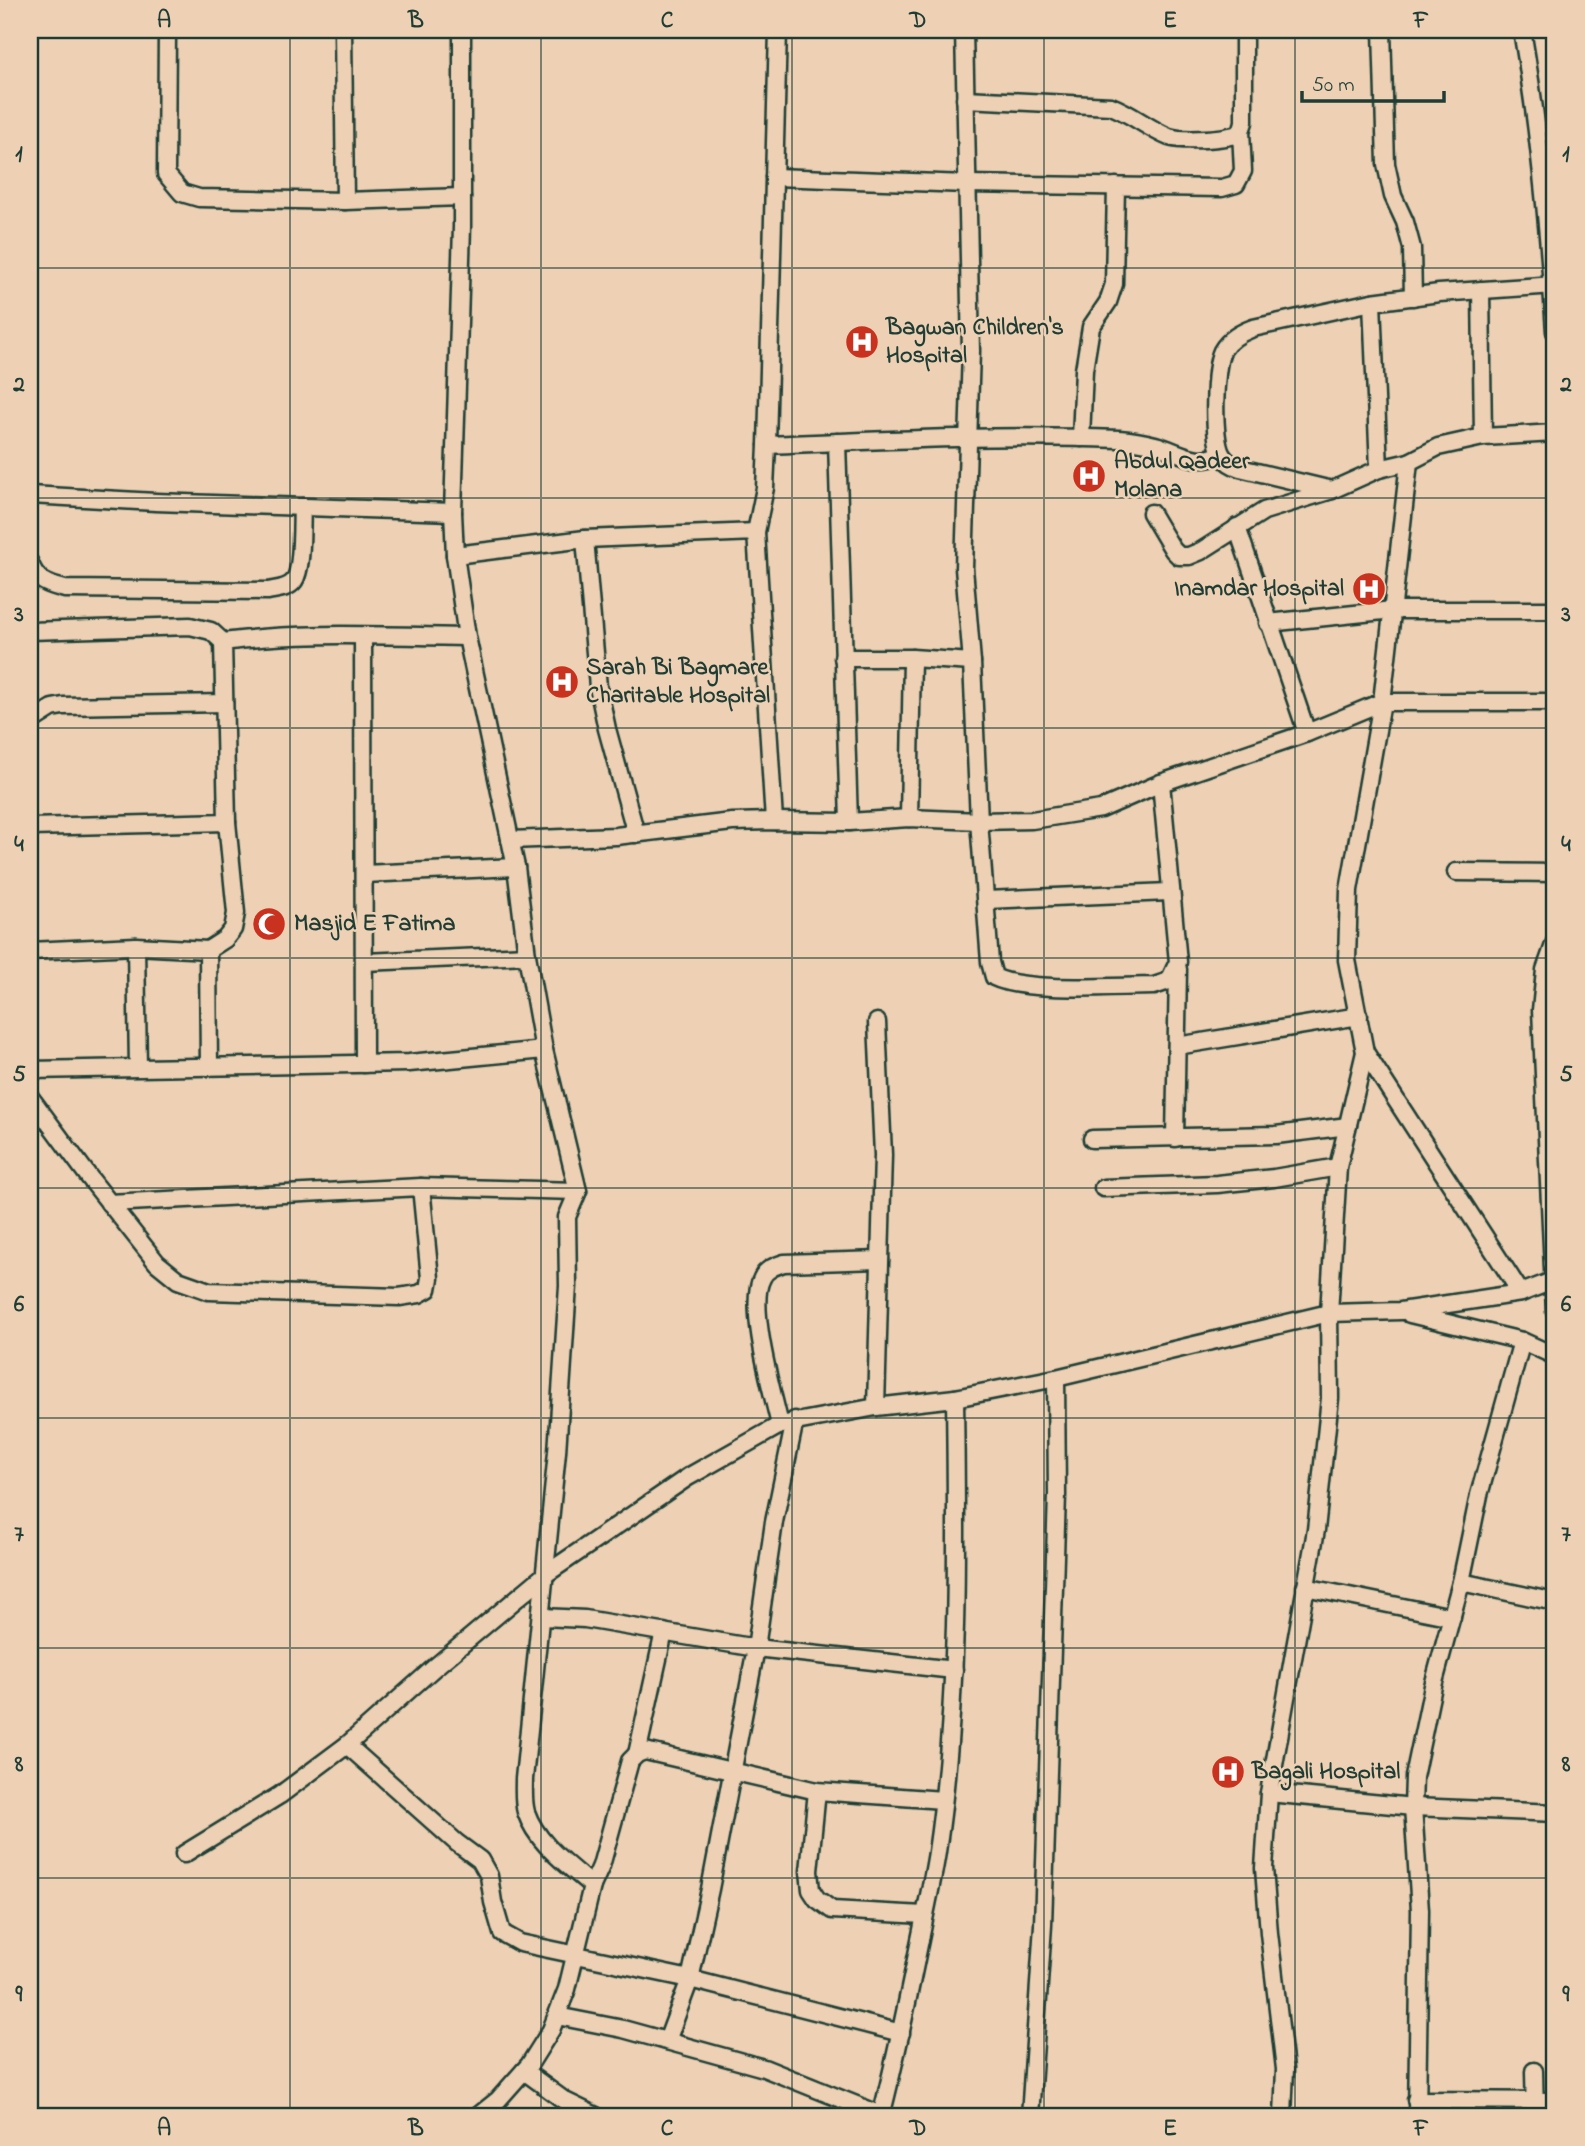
<svg xmlns="http://www.w3.org/2000/svg" width="1585" height="2146" font-family="'Indie Flower',sans-serif">
  <rect width="100%" height="100%" fill="#eed1b4"/>
  <filter id="ink" filterUnits="userSpaceOnUse"><feTurbulence type="fractalNoise" baseFrequency=".0143" numOctaves="2"/><feDisplacementMap in="SourceGraphic" scale="14" xChannelSelector="R" yChannelSelector="G"/><feConvolveMatrix kernelMatrix="1 2 1 2 8 2 1 2 1" color-interpolation-filters="sRGB"/></filter>
  <g filter="url(#ink)">
    <g fill="none" stroke-linecap="round" stroke-linejoin="round">
      <!-- minor casing -->
      <g stroke="#1f3d34" stroke-width="21">
        <g id="minor">
          <polyline points="167,30 166,174 182,193 199,198 345,201 462,197"/>
          <polyline points="343,30 345,201"/>
          <path d="M462,30V227L453,512L455,555L467,637L516,867L527,955L544,1050L578,1191L567,1217L568,1286L557,1452L524,1779C524,1789 523,1802 526,1812C537,1844 568,1865 592,1886"/>
          <path d="M964,30L971,351L964,568L972,662L979,821L990,962L994,977C1026,993 1115,986 1154,986L1169,981L1178,962L1161,783"/>
          <polyline points="1382,30 1386,164 1393,196 1405,222 1412,248 1413,297"/>
          <path d="M1522,30C1539,129 1549,231 1555,332"/>
          <path d="M965,99L1111,106C1132,114 1149,129 1169,137C1181,141 1231,140 1240,132C1242,130 1243,125 1244,122V30"/>
          <polyline points="774,177 967,184 1222,188 1236,184 1243,171 1241,131"/>
          <polyline points="1481,290 1483,437"/>
          <polyline points="1372,302 1379,469"/>
          <polyline points="1081,438 1084,370 1091,327 1108,302 1114,284 1116,186"/>
          <polyline points="837,442 849,822"/>
          <path d="M767,445C884,440 1002,434 1119,439C1131,440 1144,442 1155,445C1179,451 1197,467 1220,454"/>
          <path d="M1332,490L1240,468C1232,465 1226,462 1222,455C1212,440 1214,368 1222,351C1229,339 1240,333 1253,328L1372,302L1439,293L1555,285"/>
          <polyline points="30,495 156,502 453,512"/>
          <polyline points="1151,513 1173,550 1179,556 1189,556 1201,551 1264,511 1332,490 1379,469 1409,462"/>
          <polyline points="1237,527 1307,733"/>
          <polyline points="756,532 765,488 767,445 778,30"/>
          <polyline points="585,539 598,687 607,729 636,834"/>
          <polyline points="455,555 585,539 756,532 774,821"/>
          <path d="M30,563C36,581 48,585 65,589L268,591C277,589 288,589 294,581C303,569 301,523 302,507"/>
          <polyline points="1268,623 1393,610 1555,610"/>
          <polyline points="30,631 190,626 211,631 223,642"/>
          <polyline points="363,636 364,1064"/>
          <polyline points="843,658 912,658 972,662"/>
          <polyline points="30,722 52,708 63,706 224,703"/>
          <polyline points="909,818 912,658"/>
          <path d="M30,827L227,822L223,642C301,631 388,636 467,637"/>
          <polyline points="510,840 616,836 732,822 774,821 849,822 909,818 979,821 1032,820 1101,809 1161,783 1307,733 1382,702 1555,702"/>
          <polyline points="1456,872 1555,873"/>
          <polyline points="364,874 516,867"/>
          <polyline points="987,900 1169,892"/>
          <polyline points="1555,942 1545,970 1541,1010 1555,1312"/>
          <polyline points="136,946 138,1067"/>
          <polyline points="208,950 209,1067"/>
          <polyline points="30,951 136,946 208,950 225,939 233,929 236,913 227,822"/>
          <polyline points="364,962 527,955"/>
          <polyline points="1177,1046 1359,1016"/>
          <polyline points="1365,1052 1521,1293"/>
          <polyline points="30,1070 409,1063 544,1050"/>
          <polyline points="30,1097 89,1177 157,1263 178,1280 209,1291 399,1297 419,1294 428,1289 430,1278 421,1187"/>
          <polyline points="1175,1138 1178,969"/>
          <polyline points="1092,1139 1276,1135 1348,1126"/>
          <polyline points="1103,1188 1217,1184 1274,1178 1338,1167"/>
          <polyline points="109,1203 421,1187 578,1191"/>
          <polyline points="1410,1314 1522,1341 1555,1356"/>
          <polyline points="876,1407 883,1155 877,1022"/>
          <path d="M780,1425C773,1394 747,1305 762,1278C766,1269 775,1266 784,1263L880,1260"/>
          <polyline points="1461,1582 1555,1602"/>
          <polyline points="1305,1587 1452,1617"/>
          <polyline points="542,1617 585,1619 756,1648 954,1670"/>
          <polyline points="347,1745 457,1843 480,1860 489,1876 493,1902 502,1933 520,1943 690,1979 901,2033"/>
          <polyline points="637,1754 664,1632"/>
          <polyline points="817,1791 809,1871 811,1890 817,1899 832,1910 924,1915"/>
          <polyline points="1269,1793 1413,1807 1555,1813"/>
          <polyline points="184,1854 280,1795 347,1745 435,1667 546,1574 688,1477 780,1425 876,1407 955,1398 1056,1378 1329,1313 1401,1311 1521,1293 1555,1280"/>
          <polyline points="557,2016 623,2029 764,2068 881,2115"/>
          <polyline points="667,2041 690,1979 710,1889 756,1648 774,1522 795,1420"/>
          <polyline points="524,2071 565,2101 596,2116"/>
          <polyline points="1534,2071 1535,2116"/>
          <polyline points="1416,2100 1555,2101"/>
          <polyline points="478,2116 498,2100 529,2065 551,2030 567,1989 592,1886 601,1866 630,1761 637,1754 645,1751 817,1791 943,1800"/>
          <path d="M881,2116C897,2055 909,1993 922,1930C927,1904 933,1878 937,1852C959,1702 957,1549 955,1398"/>
          <polyline points="1030,2116 1043,1925 1057,1495 1056,1378"/>
          <polyline points="1283,2116 1285,2069 1269,1933 1264,1868 1269,1793 1316,1530 1330,1398 1329,1313 1338,1167 1365,1052 1347,960 1349,890 1382,702 1409,462 1438,447 1483,437 1555,433"/>
          <polyline points="1417,2116 1420,1910 1413,1807 1414,1777 1433,1686 1461,1582 1479,1495 1522,1341"/>
        </g>
      </g>
      <!-- minor -->
      <use href="#minor" stroke="#eed1b4" stroke-width="16"/>
    </g>
  </g>
  <!-- grid -->
  <path fill="none" stroke="#1f3d34" stroke-width="2" stroke-opacity="0.55" d="M290,30V2116M541,30V2116M792,30V2116M1044,30V2116M1295,30V2116M30,268H1555M30,498H1555M30,728H1555M30,958H1555M30,1188H1555M30,1418H1555M30,1648H1555M30,1878H1555"/>
  <!-- icons -->
  <defs>
    <g id="hospital-disc" transform="scale(1.75)"><circle r="9.5" fill="#c8321e" stroke="#eed1b4"/><path d="M-5-5h3v3.5h4V-5h3V5h-3V1.5h-4V5h-3Z" fill="#fff"/></g>
    <g id="mosque-disc" transform="scale(1.75)"><circle r="9.5" fill="#c8321e" stroke="#eed1b4"/><path d="M3.5-4.9A6 6 0 1 0 3.5 4.9A5 5 0 1 1 3.5-4.9Z" fill="#fff"/></g>
  </defs>
  <g fill-rule="evenodd">
    <use href="#hospital-disc" x="862" y="342"/>
    <use href="#hospital-disc" x="1089" y="476"/>
    <use href="#hospital-disc" x="1369" y="589"/>
    <use href="#hospital-disc" x="562" y="682"/>
    <use href="#mosque-disc" x="269" y="924"/>
    <use href="#hospital-disc" x="1228" y="1772"/>
  </g>
  <g text-anchor="middle" dominant-baseline="central" stroke-width="5" stroke-linejoin="round" paint-order="stroke">
    <!-- poi labels -->
    <g font-size="24" font-weight="bold" fill="#1f3d34" stroke="#eed1b4" text-anchor="start">
      <text x="886" y="328">Bagwan Children's<tspan x="886" dy="28">Hospital</tspan></text>
      <text x="1114" y="462">Abdul Qadeer<tspan x="1114" dy="28">Molana</tspan></text>
      <text x="1344" y="589" text-anchor="end">Inamdar Hospital</text>
      <text x="586" y="668">Sarah Bi Bagmare<tspan x="586" dy="28">Charitable Hospital</tspan></text>
      <text x="294" y="924">Masjid E Fatima</text>
      <text x="1252" y="1772">Bagali Hospital</text>
    </g>
  </g>
  <!-- margin -->
  <rect width="1585" height="2146" fill="none" stroke="#eed1b4" stroke-width="77"/>
  <!-- scale -->
  <path d="M1302 91v10h142v-10" fill="none" stroke="#1f3d34" stroke-width="3.5"/>
  <text x="1312" y="91" font-size="21" fill="#1f3d34" stroke="#eed1b4" stroke-width="5" paint-order="stroke">50 m</text>
  <rect x="38" y="38" width="1508" height="2070" fill="none" stroke="#1f3d34" stroke-width="2.5"/>
  <g font-size="23" text-anchor="middle" font-weight="bold" fill="#1f3d34">
    <text x="164" y="27">A</text>
    <text x="416" y="27">B</text>
    <text x="667" y="27">C</text>
    <text x="918" y="27">D</text>
    <text x="1170" y="27">E</text>
    <text x="1421" y="27">F</text>
    <text x="19" y="161">1</text>
    <text x="1566" y="161">1</text>
    <text x="19" y="391">2</text>
    <text x="1566" y="391">2</text>
    <text x="19" y="621">3</text>
    <text x="1566" y="621">3</text>
    <text x="19" y="851">4</text>
    <text x="1566" y="851">4</text>
    <text x="19" y="1081">5</text>
    <text x="1566" y="1081">5</text>
    <text x="19" y="1311">6</text>
    <text x="1566" y="1311">6</text>
    <text x="19" y="1541">7</text>
    <text x="1566" y="1541">7</text>
    <text x="19" y="1771">8</text>
    <text x="1566" y="1771">8</text>
    <text x="19" y="2001">9</text>
    <text x="1566" y="2001">9</text>
    <text x="164" y="2135">A</text>
    <text x="416" y="2135">B</text>
    <text x="667" y="2135">C</text>
    <text x="918" y="2135">D</text>
    <text x="1170" y="2135">E</text>
    <text x="1421" y="2135">F</text>
  </g>
</svg>
